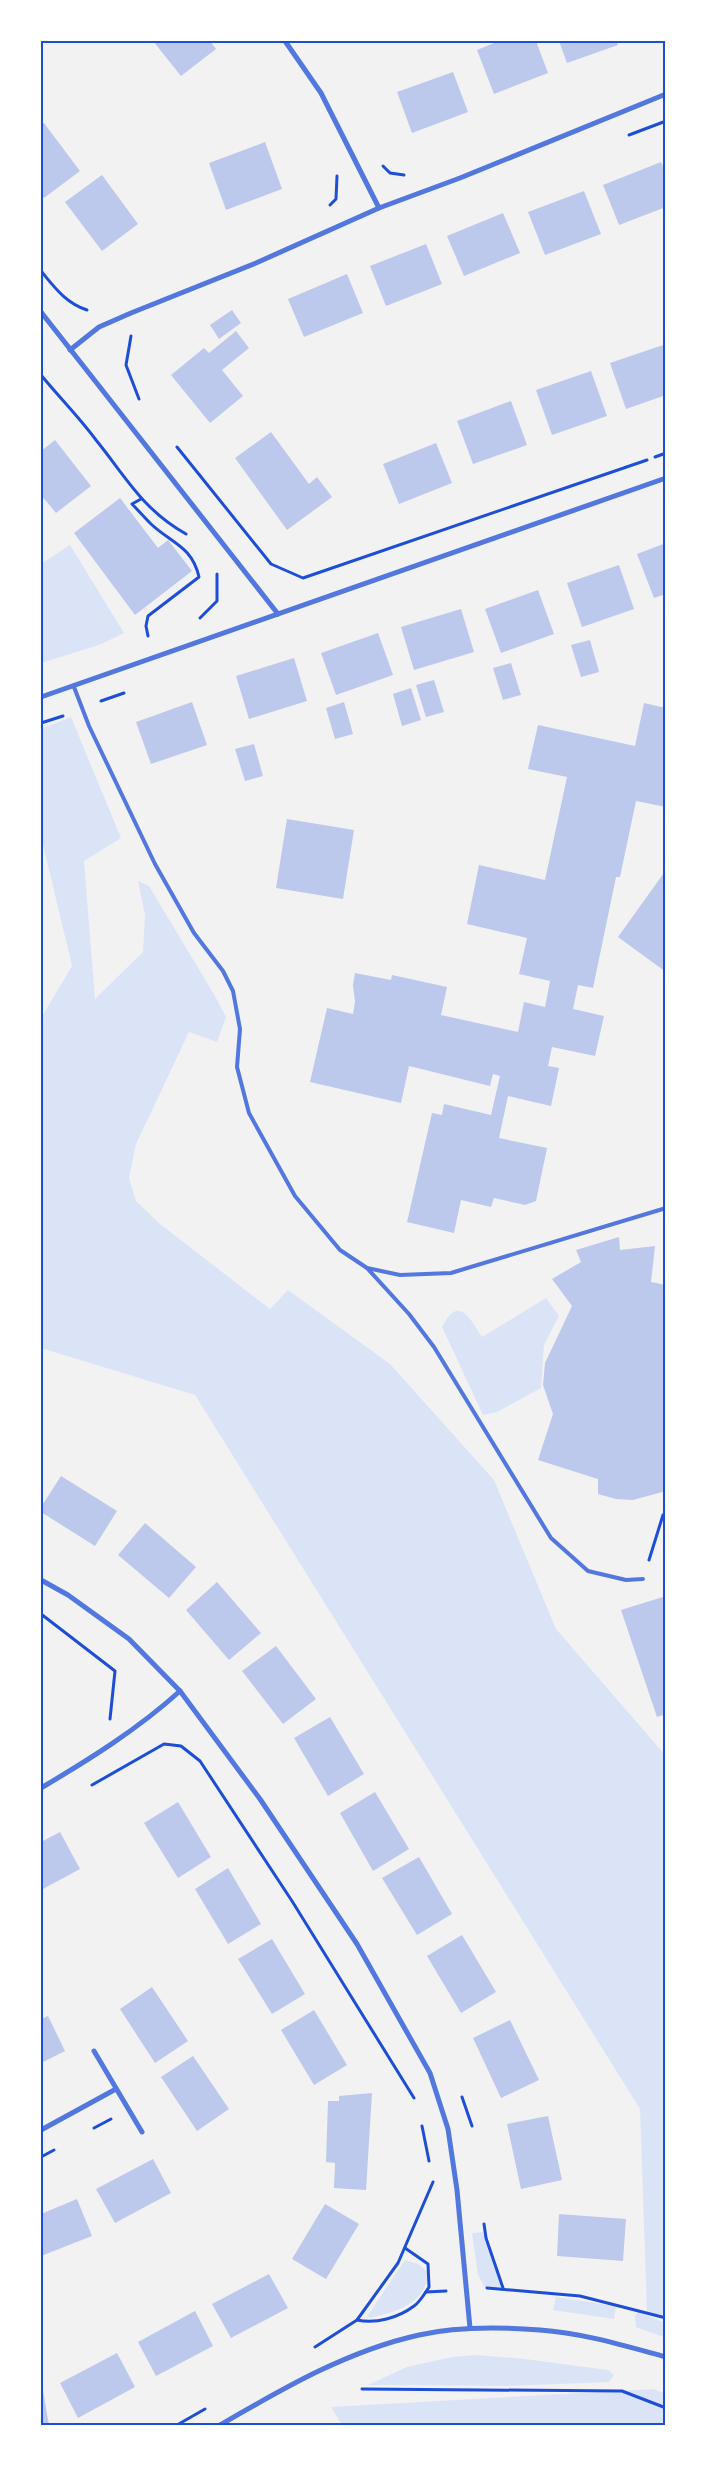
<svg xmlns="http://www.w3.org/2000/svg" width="707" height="2466" font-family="'PT Sans Narrow',sans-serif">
  <rect width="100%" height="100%" fill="#f2f2f2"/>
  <!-- green -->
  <g fill="#dbe4f7">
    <polygon points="70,545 124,633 99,645 41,663 41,564"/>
    <polygon points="71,717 121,838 84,861 95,999 143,952 145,915 138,881 149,886 215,996 226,1017 217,1042 189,1032 136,1144 129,1178 136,1201 160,1224 270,1309 288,1290 390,1364 494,1480 556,1629 666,1756 666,2318 647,2312 640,2109 195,1395 41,1348 41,1018 72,966 41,836 41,729"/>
    <path d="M546,1298L559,1316L544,1345L541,1388L497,1412L483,1415L442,1327C458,1293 471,1320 482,1337Z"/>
    <polygon points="483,2232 501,2284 501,2288 485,2288 478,2275 472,2233"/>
    <path d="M405,2260L418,2264L428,2272C428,2303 394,2313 369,2318L368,2315Z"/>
    <polygon points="556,2297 616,2306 614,2319 553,2310"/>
    <polygon points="638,2312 666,2323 666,2338 636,2327 635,2316"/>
    <polygon points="476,2355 525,2359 608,2370 614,2375 609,2382 510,2386 368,2385 407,2367 452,2357"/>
    <polygon points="653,2389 666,2394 666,2425 342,2425 331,2407"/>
  </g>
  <!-- building -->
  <g fill="#bdc9ec">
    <polygon points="153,41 210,41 216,49 181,76"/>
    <polygon points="499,41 536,41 548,73 494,94 477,50"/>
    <polygon points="559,41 616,41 618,45 567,63"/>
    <polygon points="453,72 468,112 412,133 397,92"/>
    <polygon points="44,123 80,171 44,198 41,194 41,125"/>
    <polygon points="265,142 282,189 226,210 209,163"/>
    <polygon points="661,162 666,173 666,207 619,225 603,185"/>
    <polygon points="102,175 138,224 102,251 65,202"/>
    <polygon points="584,191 601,234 545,255 528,212"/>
    <polygon points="503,213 520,253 464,276 447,236"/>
    <polygon points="426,244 442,284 386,306 370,266"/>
    <polygon points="347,274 363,313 304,337 288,299"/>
    <polygon points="232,310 241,323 219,339 210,325"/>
    <polygon points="236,331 249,348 222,370 243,396 210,423 171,375 204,348 209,353"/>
    <polygon points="666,344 666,395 626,409 610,363"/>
    <polygon points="591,371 607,416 552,435 536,390"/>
    <polygon points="511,401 527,445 473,464 457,421"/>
    <polygon points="271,432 309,484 317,477 332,497 287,530 235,458"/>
    <polygon points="55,440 91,486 56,513 41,495 41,451"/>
    <polygon points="436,443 452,483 399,504 383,464"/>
    <polygon points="120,498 158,548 168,540 192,571 135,615 74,533"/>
    <polygon points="666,543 666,594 654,598 637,554"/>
    <polygon points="619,565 634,609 582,627 567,583"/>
    <polygon points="538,590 554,634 501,653 485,609"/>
    <polygon points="461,609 474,652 414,670 401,627"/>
    <polygon points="378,633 393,675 336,695 321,653"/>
    <polygon points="590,640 599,672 581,677 571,645"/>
    <polygon points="294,658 307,701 249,719 236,676"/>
    <polygon points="511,663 521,695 503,700 493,668"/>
    <polygon points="434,680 444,712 426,717 416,685"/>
    <polygon points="411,688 421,720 402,726 393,694"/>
    <polygon points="192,702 207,745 151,764 136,722"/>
    <polygon points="344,702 353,734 335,739 326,708"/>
    <polygon points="644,703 666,708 666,807 636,801 620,877 616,877 593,988 578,985 573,1009 604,1016 595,1056 552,1047 548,1066 559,1068 551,1106 508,1096 499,1138 547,1148 536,1201 525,1205 494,1198 491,1207 461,1200 454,1233 407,1222 432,1113 442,1115 444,1104 491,1115 500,1076 493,1074 490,1086 409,1066 401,1103 310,1082 327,1008 353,1014 355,1002 353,985 355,973 391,980 392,975 447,987 441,1015 518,1032 524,1002 545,1007 550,981 519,974 527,938 467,924 479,865 545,880 567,777 528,769 538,725 635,746"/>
    <polygon points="254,744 263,776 245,781 235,749"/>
    <polygon points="287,819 354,830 343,899 276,888"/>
    <polygon points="666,870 666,972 618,937"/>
    <polygon points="619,1237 620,1250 655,1246 651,1282 666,1285 666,1491 633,1500 616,1499 598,1494 598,1479 538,1460 553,1414 543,1385 545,1363 572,1306 552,1279 581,1262 576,1250"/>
    <polygon points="61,1476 117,1511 95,1546 41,1512 41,1507"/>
    <polygon points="145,1523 196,1567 169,1598 118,1555"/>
    <polygon points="217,1582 261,1633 229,1660 186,1610"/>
    <polygon points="666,1596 666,1714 657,1717 621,1610"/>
    <polygon points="276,1646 316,1699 283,1724 242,1671"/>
    <polygon points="330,1717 364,1774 328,1796 294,1738"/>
    <polygon points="375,1792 409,1849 373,1871 340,1813"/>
    <polygon points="178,1802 211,1857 178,1878 144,1823"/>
    <polygon points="60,1832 80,1869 41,1890 41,1842"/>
    <polygon points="419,1857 452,1914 417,1935 382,1878"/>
    <polygon points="228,1868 261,1924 228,1944 195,1889"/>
    <polygon points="462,1935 496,1992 461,2013 427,1956"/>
    <polygon points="272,1939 305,1994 272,2014 238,1959"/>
    <polygon points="152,1987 188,2041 155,2063 120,2009"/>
    <polygon points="314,2010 347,2065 314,2085 281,2030"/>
    <polygon points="48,2016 65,2051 41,2063 41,2019"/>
    <polygon points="510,2020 539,2080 501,2098 473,2038"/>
    <polygon points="193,2056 229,2109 197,2131 161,2077"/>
    <polygon points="372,2093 366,2190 334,2188 335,2163 326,2162 328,2101 339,2101 339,2096"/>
    <polygon points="548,2116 562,2180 521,2189 507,2124"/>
    <polygon points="153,2159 171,2193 115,2223 96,2189"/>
    <polygon points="77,2199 92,2236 41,2256 41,2214"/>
    <polygon points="325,2204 359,2224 326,2279 292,2259"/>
    <polygon points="559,2214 626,2219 623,2261 557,2256"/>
    <polygon points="269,2274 288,2308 231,2338 212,2304"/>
    <polygon points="195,2311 213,2346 156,2376 138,2342"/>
    <polygon points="117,2353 135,2387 78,2418 60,2383"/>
    <polygon points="41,2385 42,2385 49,2425 41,2425"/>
  </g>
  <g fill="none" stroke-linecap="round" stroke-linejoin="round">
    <!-- path -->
    <g stroke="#1d4ed8" stroke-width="3">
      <polyline points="629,135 666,121"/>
      <polyline points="383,166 390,173 404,175"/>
      <polyline points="330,205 336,199 337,176"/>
      <path d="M41,271C55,288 66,303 87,310"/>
      <polyline points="131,336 126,365 139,399"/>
      <path d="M41,375C59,397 79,417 96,440C126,477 143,510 186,534"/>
      <polyline points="177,447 271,564 303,578 647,460"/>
      <polyline points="655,457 666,453"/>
      <path d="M141,499L132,504C138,510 144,517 151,524C171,543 192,546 199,577L148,616L146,626L148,636"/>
      <polyline points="200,618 217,601 217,574"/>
      <polyline points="101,701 124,693"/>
      <polyline points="41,723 63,716"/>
      <polyline points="649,1560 663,1515 666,1514"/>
      <polyline points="41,1614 115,1671 110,1719"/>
      <polyline points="92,1785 164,1744 181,1746 200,1761 292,1901 414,2098"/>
      <polyline points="462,2097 472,2126"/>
      <polyline points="422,2126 429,2161"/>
      <polyline points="94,2128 111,2119"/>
      <polyline points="41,2157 54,2150"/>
      <polyline points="484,2224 486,2238 503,2288"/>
      <polyline points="487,2288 580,2296 666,2318"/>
      <polyline points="426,2292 446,2291"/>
      <path d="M357,2320C376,2324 398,2318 414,2306C420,2302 425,2293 429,2287L428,2264L405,2248"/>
      <polyline points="315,2347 357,2320 398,2263 433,2182"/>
      <polyline points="362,2389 622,2391 666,2408"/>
      <polyline points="177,2425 205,2409"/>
    </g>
    <!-- service -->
    <g stroke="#5277de" stroke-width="4">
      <polyline points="74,687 89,726 155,864 194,933 223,971 233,991 240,1029 237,1067 249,1113 295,1196 340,1250 367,1268 400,1275 451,1273 666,1208"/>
      <polyline points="367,1268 409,1314 434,1347 551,1538 588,1571 626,1580 643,1579"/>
    </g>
    <!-- minor -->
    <g stroke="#5277de" stroke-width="5">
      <polyline points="285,41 321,93 379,208"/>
      <polyline points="41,312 278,614"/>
      <polyline points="70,350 99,327 131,313 256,263 379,208 460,178 666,94"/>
      <polyline points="41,697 666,478"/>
      <polyline points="41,1580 68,1595 129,1639 180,1691 260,1799 357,1944 430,2073 448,2129 457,2190 470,2328"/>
      <path d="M41,1788C90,1759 138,1729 180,1691"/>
      <polyline points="94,2051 142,2132"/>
      <polyline points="41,2130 116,2089"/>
      <path d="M220,2425C284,2388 347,2351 419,2335C458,2326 501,2327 540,2330C583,2333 625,2346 666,2357"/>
    </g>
  </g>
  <!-- border -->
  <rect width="707" height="2466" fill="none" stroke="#ffffff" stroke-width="85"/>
  <rect x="42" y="42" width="622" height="2382" fill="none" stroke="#1d4ed8" stroke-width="2"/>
</svg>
